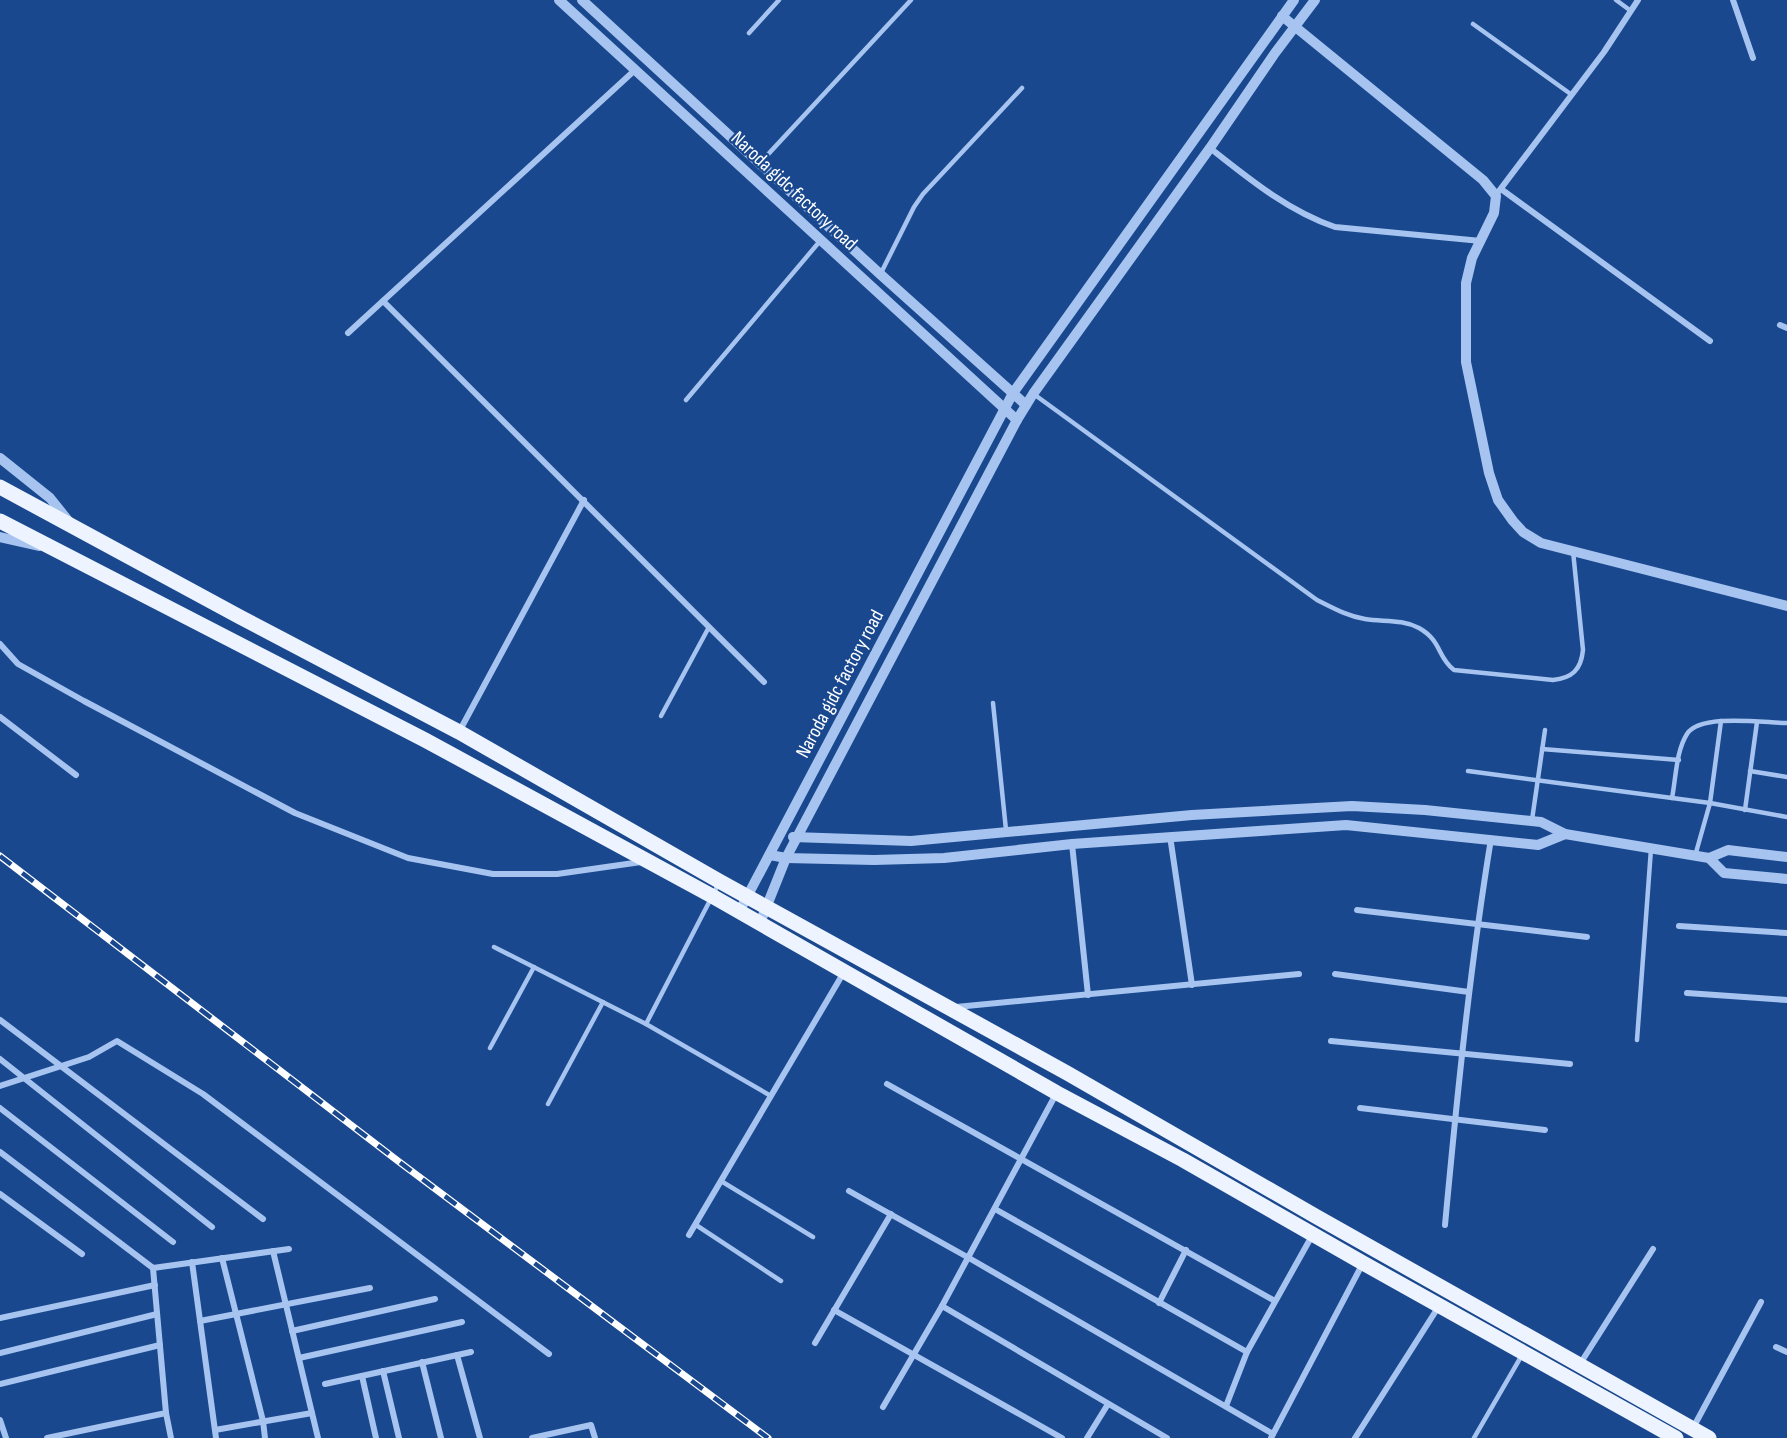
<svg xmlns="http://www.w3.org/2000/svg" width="1787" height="1438" font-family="'Sofia Sans Condensed',sans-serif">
  <rect width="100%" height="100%" fill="#19488f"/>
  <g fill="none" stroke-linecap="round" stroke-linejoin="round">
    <!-- service -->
    <g stroke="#a6c4ef" stroke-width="4.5">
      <polyline points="1616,0 1631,11"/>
      <polyline points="1473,24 1572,95"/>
      <polyline points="749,33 779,0"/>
      <polyline points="760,163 911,0"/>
      <polyline points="881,273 914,207 923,194 1022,88"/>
      <path d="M1035,395L1317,600C1333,608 1347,616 1365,619C1383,622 1402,619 1419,628C1442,641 1437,657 1454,670L1553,680C1572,678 1581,670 1583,650L1573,551"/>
      <polyline points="686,400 820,241"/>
      <polyline points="993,703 1006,830"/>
      <polyline points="661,716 709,627"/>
      <polyline points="1542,749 1679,760"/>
      <polyline points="1468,771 1710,803 1787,817"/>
      <polyline points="1750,771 1787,777"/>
      <path d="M1672,798C1676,778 1676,751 1687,734C1700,713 1765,723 1787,723"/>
      <polyline points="1745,810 1757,722"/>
      <polyline points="1532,820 1545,730"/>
      <polyline points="1695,856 1710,803 1721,721"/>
      <polyline points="494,947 646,1024 771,1096"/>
      <polyline points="646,1024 719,883"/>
      <polyline points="1637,1040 1651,849"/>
      <polyline points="490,1048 534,967"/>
      <polyline points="548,1104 603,1002"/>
      <polyline points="721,1181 813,1237"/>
      <polyline points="696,1225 781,1281"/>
      <polyline points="1474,1438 1522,1355"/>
    </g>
    <!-- minor -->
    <g stroke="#a6c4ef" stroke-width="6">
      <polyline points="1733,0 1753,58"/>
      <path d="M1210,148C1248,178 1288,211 1335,227L1481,241"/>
      <polyline points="1501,189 1710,341"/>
      <polyline points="1499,191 1604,52 1638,0"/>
      <polyline points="383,301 764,682"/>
      <polyline points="1780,325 1787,328"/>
      <polyline points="348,333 635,70"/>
      <polyline points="0,644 18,664 84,701 295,813 408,858 493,874 557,874 641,862"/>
      <polyline points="0,717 76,775"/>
      <polyline points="459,732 584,500"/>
      <polyline points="1170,836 1192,985"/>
      <polyline points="1072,844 1088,995"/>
      <polyline points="1357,910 1587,937"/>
      <polyline points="1679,926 1787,933"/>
      <polyline points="1335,974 1469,992"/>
      <polyline points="1687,993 1787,1000"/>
      <polyline points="956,1007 1299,974"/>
      <polyline points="0,1020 263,1219"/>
      <polyline points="1331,1041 1570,1064"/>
      <polyline points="0,1059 212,1227"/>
      <polyline points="887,1084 1275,1301"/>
      <polyline points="0,1086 89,1057 117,1041 203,1094 549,1354"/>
      <polyline points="1056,1094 942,1306 1167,1438"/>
      <polyline points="0,1108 173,1242"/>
      <polyline points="1360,1108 1545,1130"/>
      <polyline points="0,1152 153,1268 289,1249"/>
      <polyline points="849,1191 969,1258 1273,1434"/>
      <polyline points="0,1194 82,1254"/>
      <polyline points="995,1209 1247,1352"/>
      <path d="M1445,1225C1457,1096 1470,967 1491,839"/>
      <polyline points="689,1235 844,972"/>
      <polyline points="273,1251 318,1438"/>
      <polyline points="222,1258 263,1421 265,1438"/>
      <polyline points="192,1262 216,1438"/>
      <polyline points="1159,1303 1186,1250"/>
      <polyline points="834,1310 1062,1438"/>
      <polyline points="0,1318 155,1285"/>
      <polyline points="200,1321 370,1288"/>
      <polyline points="292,1331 435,1299"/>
      <polyline points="815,1343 891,1214"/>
      <polyline points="1776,1347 1787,1352"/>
      <polyline points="0,1353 157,1314"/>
      <polyline points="457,1355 480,1438"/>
      <polyline points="299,1358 462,1322"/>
      <polyline points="422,1362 441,1438"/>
      <polyline points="1580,1364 1653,1249"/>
      <polyline points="383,1371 399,1438"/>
      <polyline points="362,1376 376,1438"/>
      <polyline points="0,1384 160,1345"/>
      <polyline points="325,1384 471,1352"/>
      <polyline points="1226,1406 1247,1352 1313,1234"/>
      <polyline points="883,1407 942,1306"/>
      <polyline points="166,1413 171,1438"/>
      <polyline points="0,1420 6,1438"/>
      <polyline points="1693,1428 1761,1302"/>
      <polyline points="215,1430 312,1413"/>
      <polyline points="47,1438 166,1413 153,1268"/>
      <polyline points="532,1438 591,1425 595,1438"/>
      <polyline points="1087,1438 1108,1404"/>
      <polyline points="1271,1438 1363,1263"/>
      <polyline points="1355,1438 1439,1306"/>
    </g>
    <!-- tertiary -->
    <g stroke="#a6c4ef" stroke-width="10">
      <polyline points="559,0 1017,420"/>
      <polyline points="582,0 880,274 1026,405"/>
      <polyline points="1282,16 1483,180 1496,196 1494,213 1472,258 1466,283 1466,362 1489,473 1498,500 1513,521 1523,532 1541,543 1787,606"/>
      <polyline points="0,458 50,498 70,523"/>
      <polyline points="0,537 39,546"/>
      <polyline points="793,837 911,841 1192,815 1352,806 1425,810 1541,822 1565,834 1709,858 1724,873 1787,879"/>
      <polyline points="770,855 786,858 874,860 944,858 1072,844 1346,825 1538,845 1565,834"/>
      <polyline points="1709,858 1728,850 1787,857"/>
      <polyline points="739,912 1013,393 1294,0"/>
      <polyline points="760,923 786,858 1017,420 1033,394 1210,148 1275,53 1315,0"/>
    </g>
    <!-- primary -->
    <g stroke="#edf4ff" stroke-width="15">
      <polyline points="0,487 240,617 459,732 719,881 1067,1073 1317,1217 1709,1438"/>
      <polyline points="0,521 425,740 712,896 1057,1093 1183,1160 1363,1263 1676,1438"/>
    </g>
    <!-- rail casing -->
    <g stroke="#fff" stroke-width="7">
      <polyline id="rail" points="0,856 398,1161 768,1438"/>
    </g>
    <!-- rail -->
    <use href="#rail" stroke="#19488f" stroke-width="4.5" stroke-dasharray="14" stroke-linecap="butt"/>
  </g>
  <g text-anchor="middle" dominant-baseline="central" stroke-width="4.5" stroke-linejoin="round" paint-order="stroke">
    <!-- street labels -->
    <g font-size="20" fill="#fff" stroke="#19488f">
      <text transform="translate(794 191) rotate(43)">Naroda gidc factory road</text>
      <text transform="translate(840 684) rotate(-62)">Naroda gidc factory road</text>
    </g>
  </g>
</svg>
